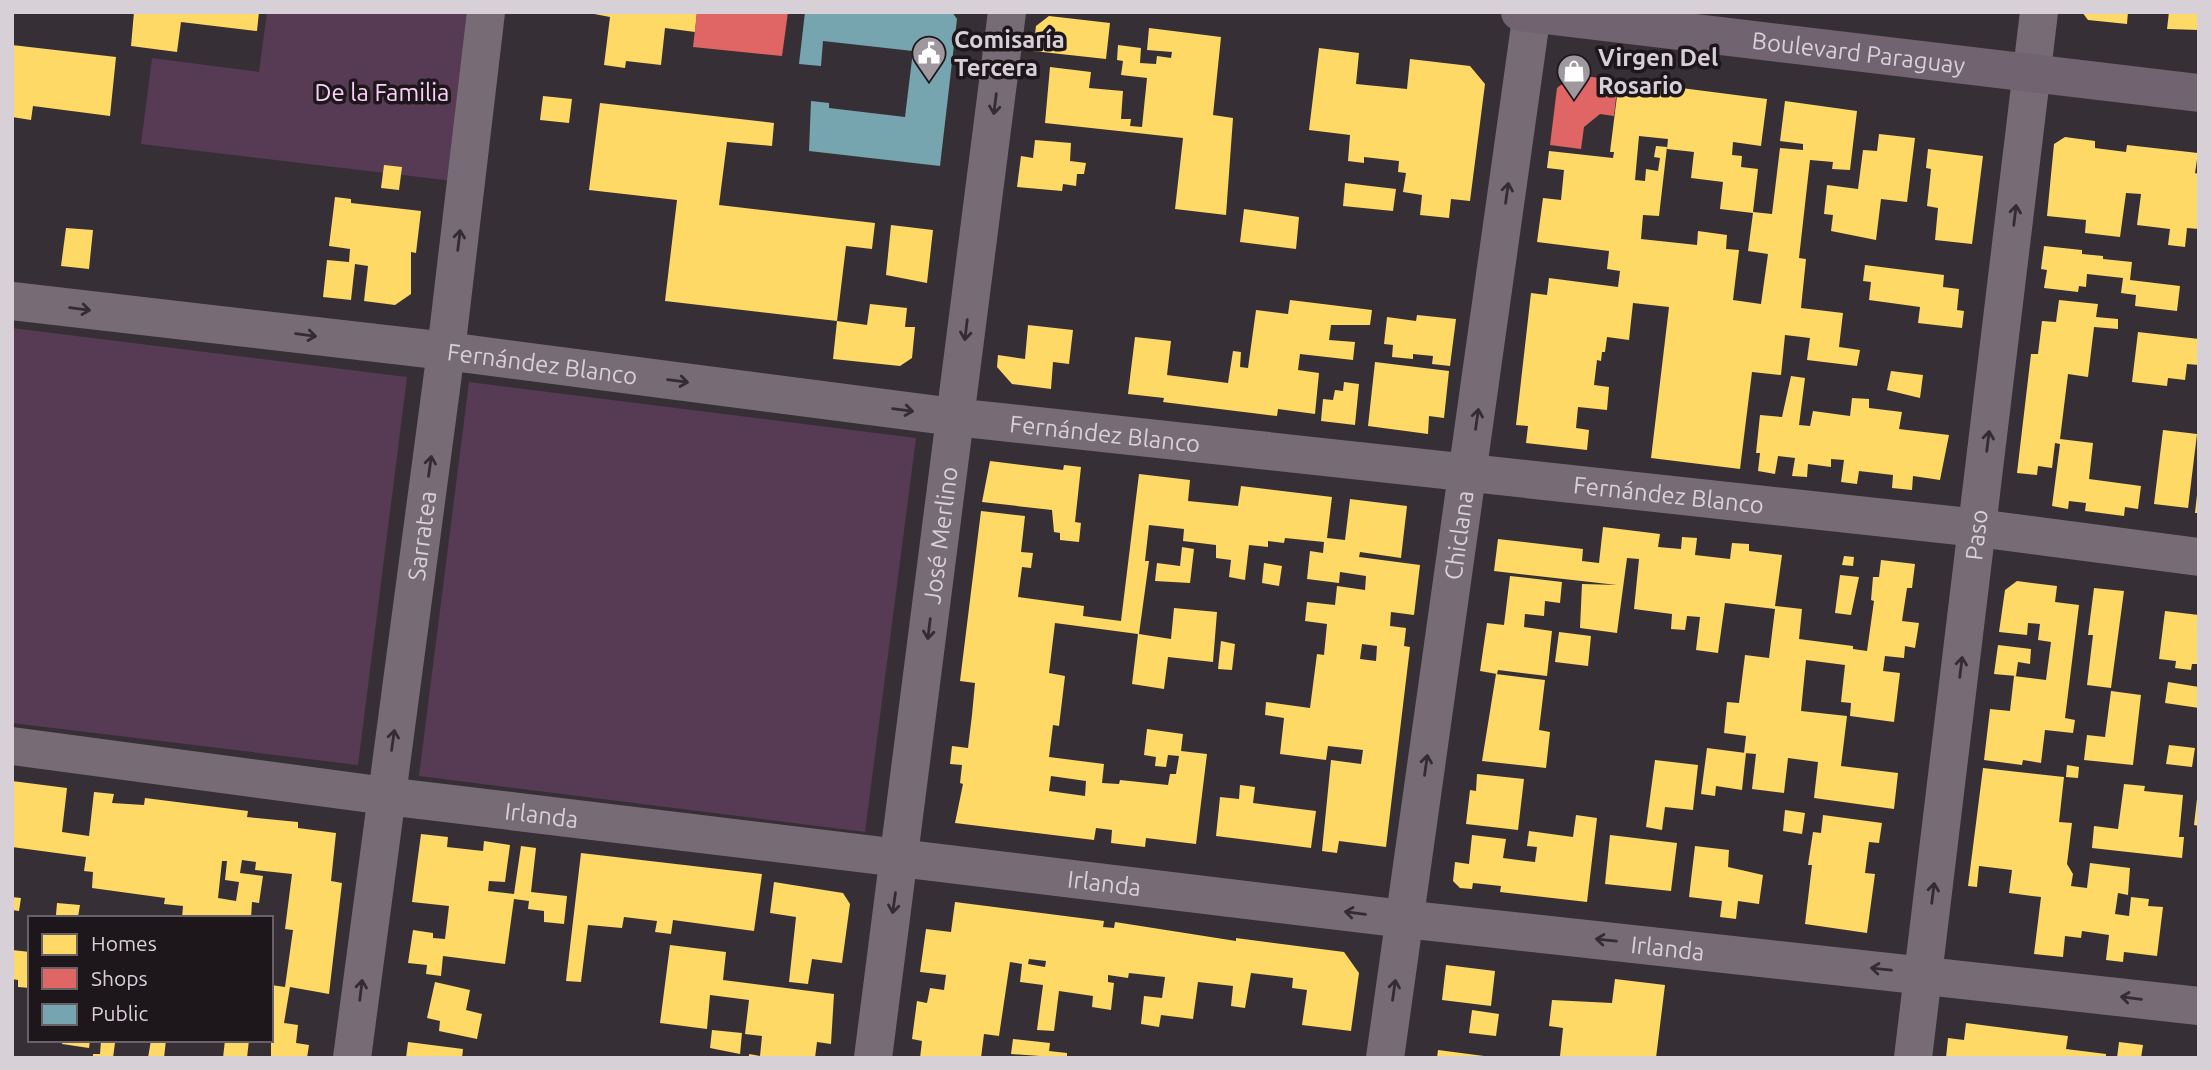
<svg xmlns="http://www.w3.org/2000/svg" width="2211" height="1070" font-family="Ubuntu,sans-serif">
  <rect width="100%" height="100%" fill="#363036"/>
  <!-- green -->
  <g fill="#573a54">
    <polygon points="267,12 473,12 453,181 141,144 152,58 259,72"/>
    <polygon points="12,328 407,377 358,765 12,723"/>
    <polygon points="469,382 916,438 865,832 419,776"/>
  </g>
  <!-- homes -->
  <g fill="#ffd966" fill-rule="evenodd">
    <polygon points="134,12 259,12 257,31 181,22 177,52 131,46"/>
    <polygon points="584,12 697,12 695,32 665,28 661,65 626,61 625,68 604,65 610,17"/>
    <polygon points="2082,12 2128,12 2127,24 2088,20"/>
    <polygon points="2169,12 2199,12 2199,30 2167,29"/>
    <polygon points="1049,16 1110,23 1106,59 1033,51 1036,26"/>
    <polygon points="1149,28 1221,37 1213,115 1233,118 1226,215 1175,209 1183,138 1045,123 1050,67 1091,72 1089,88 1123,91 1121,119 1131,119 1130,126 1142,127 1147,78 1121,75 1123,61 1117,60 1118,45 1141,48 1140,63 1156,64 1157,56 1171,58 1172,52 1147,50"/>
    <polygon points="12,45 116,57 110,116 33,106 31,120 12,117"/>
    <polygon points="1319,48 1359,53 1356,84 1407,89 1410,59 1470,66 1485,84 1470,201 1451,199 1449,218 1420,215 1422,195 1403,192 1406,173 1398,172 1399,161 1364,157 1364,163 1348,161 1350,135 1309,130"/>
    <path d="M1619,80L1767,99L1761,146L1733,142L1732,155L1742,156L1741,167L1758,169L1753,212L1772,214L1780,148L1803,150V144L1780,141L1785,101L1857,111L1850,170L1832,169L1833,162L1810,160L1799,258L1806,259L1801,308L1843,313L1839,347L1860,350L1857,366L1807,360L1810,338L1785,335L1781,375L1752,372L1740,469L1651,458L1669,307L1633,303L1629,340L1607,337L1605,352H1602L1601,361L1597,360L1594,385L1609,387L1607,410L1578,407L1576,428L1589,430L1587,450L1526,443L1528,426L1516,425L1531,293L1547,295L1549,278L1618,287L1620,271L1607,269L1609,251L1537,242L1543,198L1561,200L1564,170L1547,168L1549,151L1613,158L1614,152H1610ZM1639,136L1668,139L1667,149L1694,152L1691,178L1723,182L1720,209L1753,213L1748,251L1768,254L1761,304L1733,300L1739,250L1726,249L1727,235L1698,231L1697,245L1641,239L1643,215L1659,216L1667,147L1656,146L1654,157L1660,158L1658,171L1646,169L1645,181L1635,180Z"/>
    <polygon points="543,96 572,99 569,123 540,120"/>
    <polygon points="600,103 774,123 772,146 727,142 719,205 875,223 872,249 846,246 837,321 665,301 677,200 589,190"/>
    <polygon points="1879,134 1915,138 1907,202 1881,199 1876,240 1831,231 1833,215 1824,214 1827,185 1858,189 1863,150 1877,151"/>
    <polygon points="2065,137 2095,141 2095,148 2126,152 2127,145 2198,153 2195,173 2199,174 2199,229 2187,228 2185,247 2168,245 2170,229 2137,225 2141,194 2126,193 2120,237 2085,233 2086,220 2047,216 2054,144"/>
    <polygon points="1035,140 1071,143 1070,161 1086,163 1084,174 1077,174 1076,186 1063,184 1062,191 1017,187 1021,156 1033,158"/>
    <polygon points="1928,149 1983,156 1972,244 1935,240 1938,208 1927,206 1931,169 1926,168"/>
    <polygon points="384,165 402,167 399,190 381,188"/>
    <polygon points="1345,183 1396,189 1393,211 1343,206"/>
    <polygon points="335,197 351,199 351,203 421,211 416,253 411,252 411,294 395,305 364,301 368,266 355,264 351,300 323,297 327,260 349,262 350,249 329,246"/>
    <polygon points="1244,209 1299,217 1296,249 1240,242"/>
    <polygon points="891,225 933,230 927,283 886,275"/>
    <polygon points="66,228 93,230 89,269 61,266"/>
    <polygon points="2044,246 2082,250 2082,254 2103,256 2103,259 2132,262 2130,280 2180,286 2177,311 2135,306 2136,295 2121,293 2123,278 2087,274 2086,287 2079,286 2078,292 2044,288 2047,270 2041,269"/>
    <polygon points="1865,265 1944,275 1943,287 1959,289 1957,310 1964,311 1962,328 1918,323 1920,307 1869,300 1871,282 1863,281"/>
    <polygon points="1290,300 1372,310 1370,325 1331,325 1329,340 1355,342 1353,360 1300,354 1298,370 1319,373 1315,414 1278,409 1277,416 1163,402 1164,398 1128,394 1135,337 1171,341 1167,375 1228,383 1233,351 1241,352 1240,367 1248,368 1256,310 1288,314"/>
    <polygon points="2059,300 2098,304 2096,317 2118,319 2118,329 2094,327 2088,377 2068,374 2060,439 2093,443 2089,479 2141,486 2138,509 2125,507 2124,516 2085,511 2086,503 2069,501 2068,509 2052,506 2060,444 2055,443 2052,468 2038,466 2037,475 2017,473 2031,354 2038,354 2042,321 2056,322"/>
    <polygon points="870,304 907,308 905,327 915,327 912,358 900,366 833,359 837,321 867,325"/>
    <polygon points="1417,315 1456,319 1450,366 1432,364 1433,356 1413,354 1413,359 1392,357 1393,345 1384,344 1387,317 1416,321"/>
    <polygon points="1028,325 1073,330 1069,364 1053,362 1051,389 1012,384 997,367 998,355 1025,359"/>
    <polygon points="2138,332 2199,339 2199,365 2187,364 2185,380 2168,378 2167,386 2132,382"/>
    <polygon points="1375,362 1449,371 1444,418 1429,416 1428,434 1368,426"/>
    <polygon points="1891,371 1923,375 1920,398 1887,390"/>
    <polygon points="1791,376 1805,378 1799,425 1810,426 1813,411 1850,416 1852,398 1869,399 1869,408 1902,412 1899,429 1949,435 1940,480 1913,476 1912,490 1892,488 1893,475 1859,471 1857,484 1841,482 1844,460 1831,459 1831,467 1808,464 1807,477 1792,476 1795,458 1778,456 1775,474 1758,471 1760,453 1756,453 1760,415 1782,417"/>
    <polygon points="1344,382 1359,384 1355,425 1321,421 1323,399 1333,400 1335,390 1343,391"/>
    <polygon points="2163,430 2197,434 2188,508 2154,504"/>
    <polygon points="990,461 1063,470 1064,465 1081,467 1075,522 1081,523 1079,542 1060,540 1060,533 1054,532 1052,510 982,502"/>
    <path d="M1139,474L1190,480L1188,501L1238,506L1241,486L1332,497L1327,538L1345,540L1350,499L1407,506L1401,558L1360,552L1359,557L1420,565L1414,615L1391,612L1390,626L1406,628L1404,646L1410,647L1386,847L1339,841L1337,853L1322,851L1331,760L1361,764L1363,750L1328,746L1326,760L1280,754L1284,718L1265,715L1266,702L1310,708L1317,654L1324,655L1327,624L1305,621L1307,602L1335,605L1337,586L1365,590L1366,576L1340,572L1339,583L1307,579L1310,551L1323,553L1324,542L1285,538L1284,543L1268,541V547L1249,545L1245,580L1229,577L1231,560L1216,558V545L1183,541L1184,529L1149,525L1145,561H1149L1139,634L1171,639L1174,608L1217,612L1213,662L1168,657L1164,689L1132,684L1138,634L1055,623L1049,673L1065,676L1059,726L1053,725L1049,757L1104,764L1102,783L1119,784L1120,780L1168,785L1170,774H1176L1179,756L1168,755L1166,767L1155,766L1156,757L1144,755L1147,729L1183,734L1181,751L1207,754L1196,844L1146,838L1145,847L1111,843L1112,830L1096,828L1094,840L955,823L963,784L960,783L962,765L950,764L952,746L968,748L972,715L975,683L960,681L981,511L1025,516L1021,552L1033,553L1031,568L1022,567L1018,597L1084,606L1083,616L1121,621ZM1362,644L1377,646L1376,661L1360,659ZM1051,776L1086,781L1085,796L1049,791Z"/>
    <polygon points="2197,495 2199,495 2199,513 2195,513"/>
    <polygon points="1603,527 1660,534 1658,547 1681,549 1682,537 1697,538 1695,555 1730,559 1732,543 1749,544 1749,551 1782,555 1775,606 1802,609 1799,639 1853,646 1853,649 1867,651 1874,601 1871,600 1873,577 1879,577 1881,560 1915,564 1912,588 1907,588 1902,621 1919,623 1915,648 1905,646 1904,658 1885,656 1883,671 1900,673 1894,722 1850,716 1851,703 1841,702 1845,665 1806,660 1801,711 1847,716 1841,766 1898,773 1894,809 1814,798 1818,762 1788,758 1784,793 1752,789 1756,754 1744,753 1746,736 1724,733 1727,702 1739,703 1745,655 1769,658 1775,609 1725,603 1718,653 1696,650 1700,617 1687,616 1685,630 1671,629 1672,614 1634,609 1639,559 1627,558 1617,633 1580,628 1582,584 1617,585 1494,571 1498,539 1583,549 1582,561 1599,563"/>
    <polygon points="1182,547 1194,549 1190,583 1155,581 1157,563 1180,566"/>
    <polygon points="1844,556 1854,557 1853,566 1842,565"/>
    <polygon points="1264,563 1282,566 1279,586 1262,583"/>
    <polygon points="1840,575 1859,577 1851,615 1835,613"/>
    <polygon points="1510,576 1562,582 1560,603 1545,601 1544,616 1525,614 1524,627 1552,631 1547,676 1498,670 1497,674 1480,671 1487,623 1504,625"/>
    <polygon points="2017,581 2057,586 2055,602 2079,605 2065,718 2075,720 2073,733 2045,730 2041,763 2023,760 2022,765 1984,760 1990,709 2010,711 2014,676 2046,680 2051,642 2038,640 2040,624 2028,623 2027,635 1999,632 2005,590"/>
    <polygon points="2094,588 2124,591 2111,688 2087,685 2093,635 2088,635"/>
    <polygon points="2165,611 2199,615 2198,664 2192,664 2191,670 2175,668 2176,661 2159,659"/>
    <polygon points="1559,632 1591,636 1588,666 1555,662"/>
    <polygon points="1221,641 1235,644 1232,670 1218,669"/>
    <polygon points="1998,645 2031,649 2030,664 2018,662 2016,676 1994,674"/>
    <polygon points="1496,674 1545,680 1539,730 1550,732 1546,768 1482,761"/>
    <polygon points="2168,682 2199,687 2199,708 2165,703"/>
    <polygon points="2111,691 2141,695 2133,765 2084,760 2087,735 2105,737"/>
    <polygon points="2169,745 2195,748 2192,767 2166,764"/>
    <polygon points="1707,748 1746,753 1742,790 1716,786 1715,796 1701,794"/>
    <polygon points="1655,760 1698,765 1693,810 1665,807 1662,830 1646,827"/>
    <polygon points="2067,765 2079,767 2078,778 2066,777"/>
    <polygon points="1983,768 2064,777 2059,822 2072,823 2067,864 2073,874 2071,886 2087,888 2090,863 2130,868 2128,895 2118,893 2115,914 2129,916 2131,897 2149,899 2148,906 2163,907 2157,956 2124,952 2123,962 2106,960 2109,935 2082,931 2081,938 2065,936 2063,957 2034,954 2041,897 2009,893 2012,870 1979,866 1977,887 1968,886"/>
    <polygon points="1477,774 1524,779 1518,830 1466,824 1470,790 1476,791"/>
    <path d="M12,781L67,788L62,832L89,836L94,792L114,794L112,803L144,805L145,798L248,811L247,817L298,822V828L336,833L331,881L342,883L329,994L290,987L284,1023L298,1025L296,1043L309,1045L307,1058H271V985L285,987L293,930L285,929L292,874L255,870L256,862L242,860L240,873L263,876L259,903L252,902L251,918H182L183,906L164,904L165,898L92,888L93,872L84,871L86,857L12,847ZM222,861H227L225,880L239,882L236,901L218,898Z"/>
    <polygon points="2124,784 2145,786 2144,791 2183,795 2179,837 2184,837 2182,858 2092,848 2094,826 2118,829"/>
    <polygon points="1240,785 1255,787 1253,803 1316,811 1311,848 1216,836 1220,797 1239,799"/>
    <polygon points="2197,799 2199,799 2199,826 2194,825"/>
    <polygon points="1785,810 1805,813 1802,834 1783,831"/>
    <polygon points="1576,815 1597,818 1587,902 1500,892 1501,886 1473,883 1472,889 1460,888 1453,881 1455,862 1469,864 1472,835 1506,839 1503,858 1535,862 1537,847 1527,846 1529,831 1573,837"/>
    <polygon points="1823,815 1882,823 1879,843 1869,842 1865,873 1875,874 1867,933 1805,924 1812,865 1808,865 1813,832 1821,833"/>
    <polygon points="421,834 448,837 447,847 483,851 484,841 510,845 505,882 489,881 488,891 514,894 521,846 536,848 531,892 567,896 564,924 544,922 544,911 528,909 529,901 514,899 505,964 443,956 441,976 426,974 427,965 408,963 413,930 433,933 433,938 445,939 449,906 412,902"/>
    <polygon points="1610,835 1677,843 1671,891 1605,884"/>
    <polygon points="1695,846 1729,850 1728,867 1763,875 1759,904 1738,901 1736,919 1720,917 1722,901 1689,897"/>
    <polygon points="581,853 762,874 754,931 673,920 671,934 655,932 657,921 624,917 622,928 588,925 581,982 566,981"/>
    <polygon points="774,882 843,893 850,904 842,963 812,959 808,984 789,982 796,917 770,913"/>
    <polygon points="12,897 21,898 19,911 12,910"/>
    <path d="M955,902L1104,921L1103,927L1114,928L1115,922L1236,941V938L1344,952L1359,973L1351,1031L1302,1025L1307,990L1292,988L1293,978L1251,973L1245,1008L1231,1006L1233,986L1198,982L1193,1019L1161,1015L1159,1027L1141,1024L1144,996L1162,998L1165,977L1129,973L1128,978L1108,975V982L1114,983L1111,1010L1092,1007L1093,996L1059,991L1054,1031L1037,1030L1043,985L1020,982L1022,964L1010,962L999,1036L984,1034L981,1058H920L922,1041L912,1039L917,1001L927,1003L930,988L944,990L946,975L920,972L926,929L951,932ZM1029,959L1046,961L1045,967L1028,964Z"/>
    <polygon points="57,903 80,905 78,917 56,915"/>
    <polygon points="670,945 726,952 723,980 834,994 831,1044 817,1042 815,1058 749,1058 749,1054 760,1056 762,1036 745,1034 749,1000 710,995 707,1029 660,1023"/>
    <polygon points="12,950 30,952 30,988 18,987 18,980 12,979"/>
    <polygon points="1446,965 1495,971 1491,1006 1442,1000"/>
    <polygon points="1615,979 1665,985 1656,1058 1560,1056 1563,1028 1549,1026 1552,1000 1612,1003"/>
    <polygon points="435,982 470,990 466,1010 482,1014 477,1039 439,1031 440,1021 427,1018"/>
    <polygon points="1472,1010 1499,1014 1496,1036 1469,1033"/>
    <polygon points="1966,1023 2068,1036 2066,1049 2106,1054 2106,1058 1946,1058 1948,1038 1964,1040"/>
    <polygon points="712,1030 742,1033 740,1054 710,1048"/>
    <polygon points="1013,1039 1050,1043 1049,1051 1067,1053 1067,1058 1011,1054"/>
    <polygon points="63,1040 90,1040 89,1048 62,1044"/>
    <polygon points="151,1040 166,1040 164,1058 148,1058"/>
    <polygon points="225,1040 249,1040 247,1058 223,1058"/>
    <polygon points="101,1041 115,1043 113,1058 93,1058 93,1054 100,1054"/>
    <polygon points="408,1042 463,1049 462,1058 406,1058"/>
    <polygon points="2119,1042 2143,1045 2141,1058 2117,1058"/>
    <polygon points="1438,1050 1484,1056 1484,1058 1437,1058"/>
  </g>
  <!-- shops -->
  <g fill="#e06666">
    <polygon points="697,12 788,12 782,56 693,47"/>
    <polygon points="1574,75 1618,80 1614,116 1600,114 1584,127 1581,149 1550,145 1557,88"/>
  </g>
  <!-- public -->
  <polygon fill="#76a5af" points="805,12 952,12 957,19 940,166 809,151 811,101 829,103 829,108 905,117 913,51 823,41 821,66 799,64"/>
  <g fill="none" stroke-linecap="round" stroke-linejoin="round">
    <!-- minor -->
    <g stroke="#776b76" stroke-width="38">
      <path id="s1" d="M12,301L446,351L954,417L1978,528L2199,557"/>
      <path id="s2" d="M12,746L386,796L1404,919L2199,1006"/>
      <path id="s3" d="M352,1058L446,351L486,12"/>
      <path id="s4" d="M873,1058L1007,12"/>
      <path id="s5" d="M1385,1058L1532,12"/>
      <path id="s6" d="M1913,1058L2039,12"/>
    </g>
    <!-- secondary -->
    <path stroke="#71636f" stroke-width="38" id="s7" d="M1520,12L2199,93"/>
  </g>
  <!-- one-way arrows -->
  <defs><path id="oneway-shaft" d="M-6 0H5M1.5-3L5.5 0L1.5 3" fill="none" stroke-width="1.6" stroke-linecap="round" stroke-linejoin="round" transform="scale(1.75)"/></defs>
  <g stroke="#342c32">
    <use href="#oneway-shaft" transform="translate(995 104) rotate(97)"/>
    <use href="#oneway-shaft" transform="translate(1507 193) rotate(-82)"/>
    <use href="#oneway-shaft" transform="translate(2015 215) rotate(-83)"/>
    <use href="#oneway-shaft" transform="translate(459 240) rotate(-83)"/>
    <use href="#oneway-shaft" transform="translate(80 309) rotate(7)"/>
    <use href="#oneway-shaft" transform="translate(966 330) rotate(97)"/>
    <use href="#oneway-shaft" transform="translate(306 335) rotate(7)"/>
    <use href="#oneway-shaft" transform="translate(678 381) rotate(7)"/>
    <use href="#oneway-shaft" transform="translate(903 410) rotate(7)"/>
    <use href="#oneway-shaft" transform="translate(1477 419) rotate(-82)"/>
    <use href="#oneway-shaft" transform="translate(1988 441) rotate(-83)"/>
    <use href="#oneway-shaft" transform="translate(430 466) rotate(-82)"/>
    <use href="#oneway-shaft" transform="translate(929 629) rotate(97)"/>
    <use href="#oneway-shaft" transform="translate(1961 667) rotate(-83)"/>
    <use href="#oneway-shaft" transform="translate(393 740) rotate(-82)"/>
    <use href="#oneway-shaft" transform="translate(1426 765) rotate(-82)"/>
    <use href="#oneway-shaft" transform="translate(1933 893) rotate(-83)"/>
    <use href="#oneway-shaft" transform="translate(894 903) rotate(98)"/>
    <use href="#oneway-shaft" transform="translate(1355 913) rotate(-173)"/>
    <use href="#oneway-shaft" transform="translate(1606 940) rotate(-174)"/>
    <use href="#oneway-shaft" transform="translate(1881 969) rotate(-174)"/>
    <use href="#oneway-shaft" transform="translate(361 990) rotate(-83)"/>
    <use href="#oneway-shaft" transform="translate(1394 990) rotate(-82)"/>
    <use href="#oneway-shaft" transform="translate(2131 998) rotate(-173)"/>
  </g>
  <!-- icons -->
  <defs>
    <g id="civic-pin" transform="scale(1.75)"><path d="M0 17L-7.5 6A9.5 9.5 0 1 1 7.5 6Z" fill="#9f989f" stroke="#1d171c"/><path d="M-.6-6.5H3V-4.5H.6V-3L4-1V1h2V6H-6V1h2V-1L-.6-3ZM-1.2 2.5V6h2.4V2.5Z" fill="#fff"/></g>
    <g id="shop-pin" transform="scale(1.75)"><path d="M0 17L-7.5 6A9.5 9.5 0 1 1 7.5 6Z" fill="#9f989f" stroke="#1d171c"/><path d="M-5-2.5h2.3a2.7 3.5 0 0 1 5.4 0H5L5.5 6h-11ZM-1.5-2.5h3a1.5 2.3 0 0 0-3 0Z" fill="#fff"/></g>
  </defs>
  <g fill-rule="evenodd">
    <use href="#civic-pin" x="929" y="53"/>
    <use href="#shop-pin" x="1574" y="71"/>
  </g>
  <g text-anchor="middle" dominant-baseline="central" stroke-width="7" stroke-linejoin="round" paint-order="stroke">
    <!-- poi labels -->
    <g font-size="24" font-weight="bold" fill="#d8d0d7" stroke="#1d171c" text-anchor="start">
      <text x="954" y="39">Comisaría<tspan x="954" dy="28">Tercera</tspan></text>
      <text x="1598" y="57">Virgen Del<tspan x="1598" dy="28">Rosario</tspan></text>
    </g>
    <!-- street labels -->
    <g font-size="24" fill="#d8d0d7" stroke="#1d171c">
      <text stroke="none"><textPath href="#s7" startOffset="341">Boulevard Paraguay</textPath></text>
      <text stroke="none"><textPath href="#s1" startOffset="534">Fernández Blanco</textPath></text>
      <text stroke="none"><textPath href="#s1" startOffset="1101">Fernández Blanco</textPath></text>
      <text stroke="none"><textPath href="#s1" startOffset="1668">Fernández Blanco</textPath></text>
      <text stroke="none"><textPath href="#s3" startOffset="527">Sarratea</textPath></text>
      <text stroke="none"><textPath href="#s4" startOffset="527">José Merlino</textPath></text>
      <text stroke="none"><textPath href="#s5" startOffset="528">Chiclana</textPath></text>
      <text stroke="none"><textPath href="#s6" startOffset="527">Paso</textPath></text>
      <text stroke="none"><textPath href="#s2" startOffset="534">Irlanda</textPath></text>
      <text stroke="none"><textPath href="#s2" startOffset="1101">Irlanda</textPath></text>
      <text stroke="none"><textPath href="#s2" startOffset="1668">Irlanda</textPath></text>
    </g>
    <!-- park labels -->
    <g font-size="24" fill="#fccff7" stroke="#1d171c">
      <text x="382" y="92">De la Familia</text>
    </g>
  </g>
  <!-- border -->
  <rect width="2211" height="1070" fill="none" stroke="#d8d0d7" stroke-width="28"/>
  <!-- legend -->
  <rect x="28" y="916" width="245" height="126" fill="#1d171c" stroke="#686167" stroke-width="2"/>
  <rect x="42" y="934" width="35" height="21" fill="#ffd966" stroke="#686167" stroke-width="2"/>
  <text x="91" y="951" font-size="21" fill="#d8d0d7">Homes</text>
  <rect x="42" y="968" width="35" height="21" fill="#e06666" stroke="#686167" stroke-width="2"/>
  <text x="91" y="986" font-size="21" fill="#d8d0d7">Shops</text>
  <rect x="42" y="1004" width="35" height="21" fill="#76a5af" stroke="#686167" stroke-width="2"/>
  <text x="91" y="1021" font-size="21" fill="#d8d0d7">Public</text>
</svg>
